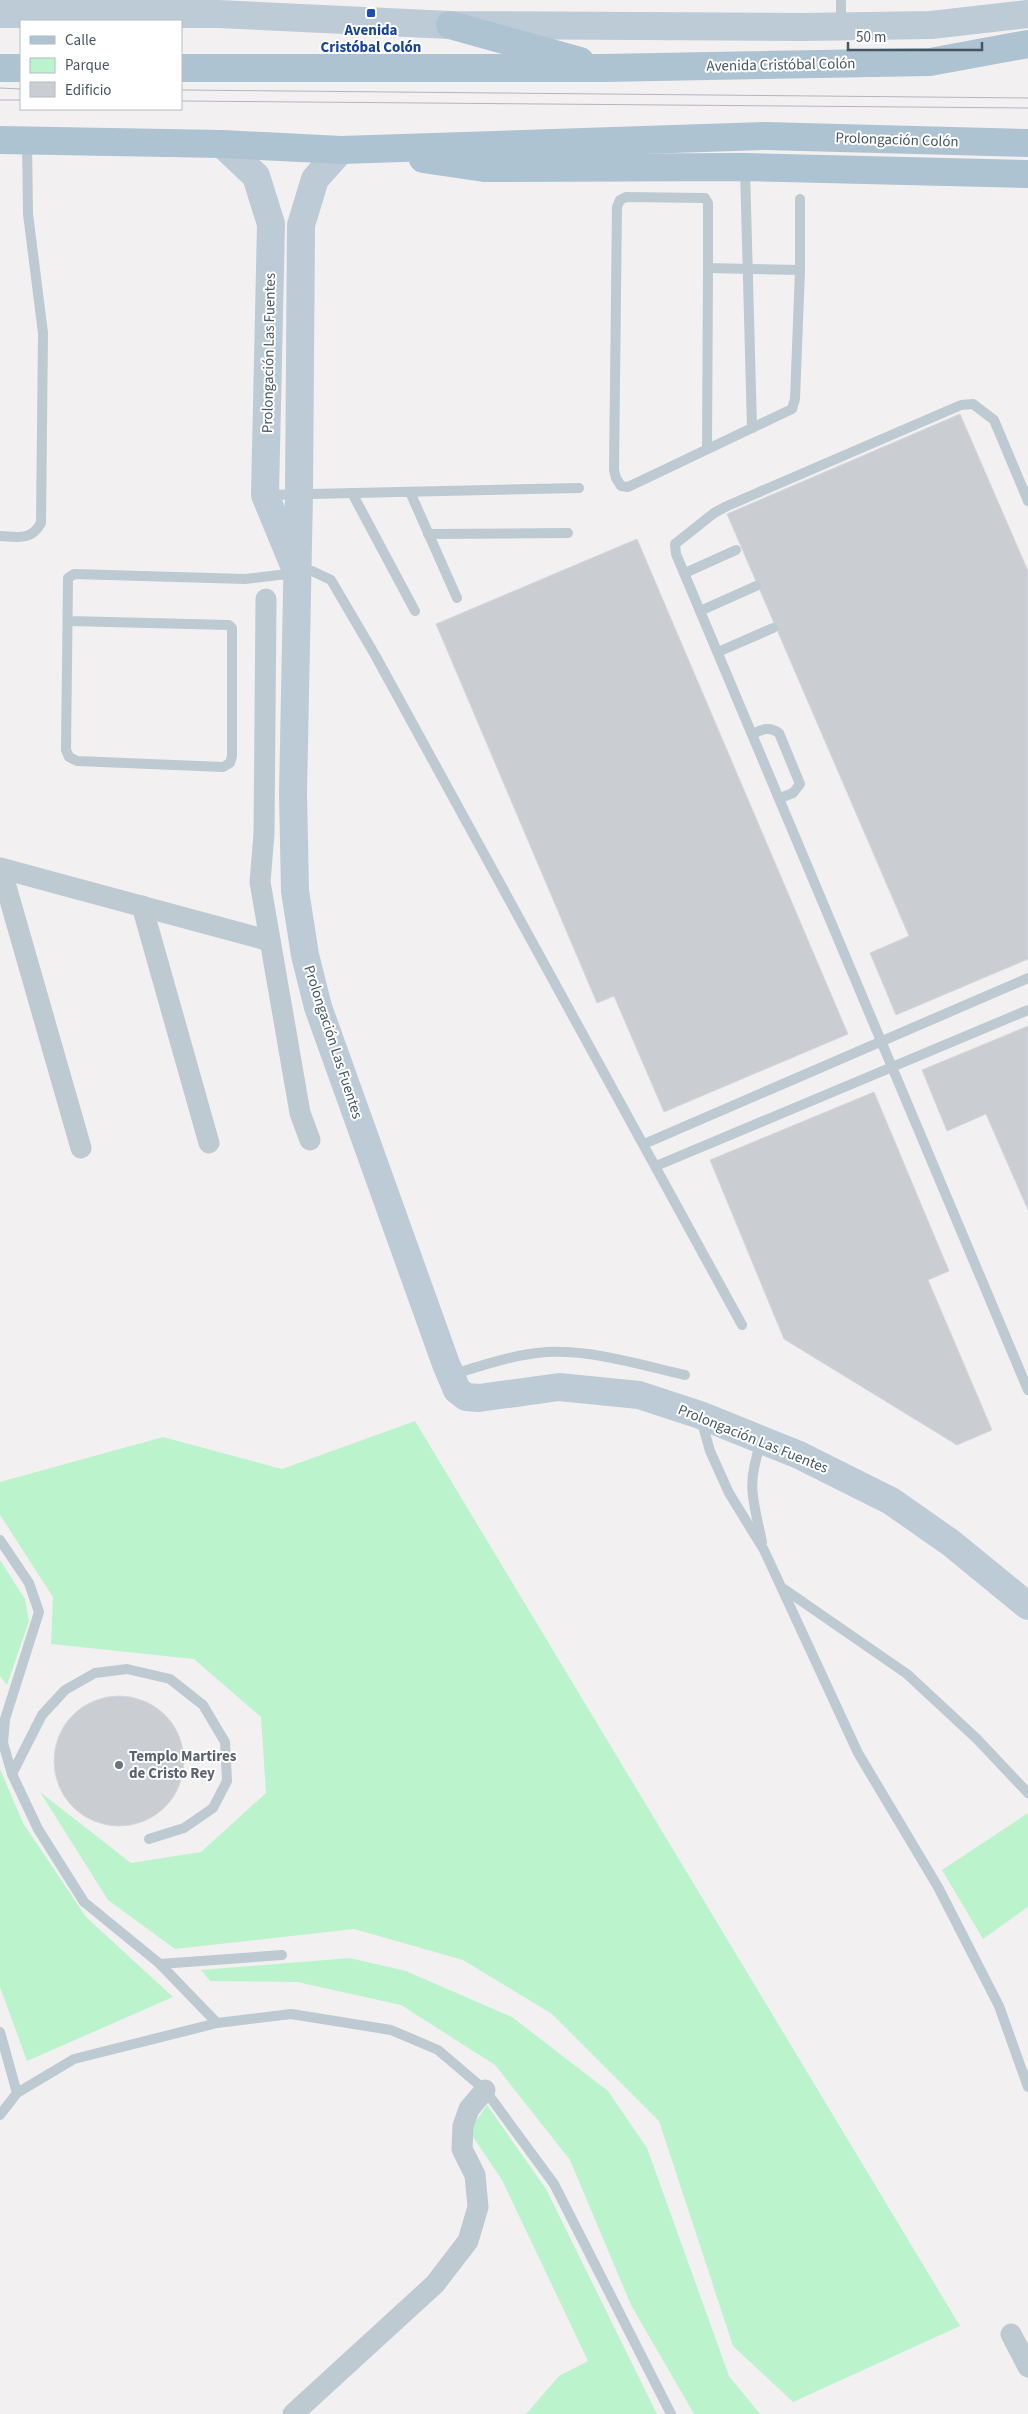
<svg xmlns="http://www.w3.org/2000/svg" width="1028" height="2414" font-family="'Source Sans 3',sans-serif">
  <rect width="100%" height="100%" fill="#f3f0f1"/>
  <!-- green -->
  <g fill="#bbf4cc">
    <polygon points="415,1421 960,2326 793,2402 733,2346 659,2121 552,2014 463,1960 354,1929 175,1949 108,1900 40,1792 131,1863 201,1852 266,1793 261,1717 194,1659 51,1644 53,1597 0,1515 0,1482 163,1437 282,1469"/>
    <polygon points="0,1560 25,1599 29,1621 7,1685 0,1676"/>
    <polygon points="0,1769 23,1823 86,1917 173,1997 27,2061 0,1987"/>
    <polygon points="1028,1813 1028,1907 983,1939 942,1870"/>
    <polygon points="350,1958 406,1971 512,2017 608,2091 647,2148 729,2376 760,2414 694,2414 631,2305 570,2160 495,2065 401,2005 297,1982 210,1981 201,1970"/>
    <polygon points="487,2105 546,2189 657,2414 526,2414 559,2376 588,2361 502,2180 469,2131"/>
  </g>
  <!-- building -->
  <g fill="#caced3" stroke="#d4d7dd">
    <polygon points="960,414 1028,571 1028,959 896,1015 870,953 909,936 727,514"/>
    <polygon points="637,539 848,1034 664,1112 614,996 597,1003 436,624"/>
    <polygon points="1028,1026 1028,1210 986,1114 947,1131 922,1070"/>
    <polygon points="874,1092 949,1271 928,1280 992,1430 957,1445 784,1339 710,1160"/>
    <circle cx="119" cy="1761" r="65"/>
  </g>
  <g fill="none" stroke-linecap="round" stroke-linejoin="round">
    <!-- lane -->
    <g stroke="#bdcad1" stroke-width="10">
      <polyline points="841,26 841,0"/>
      <polyline points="745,168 752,428"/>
      <polygon points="626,197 705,198 708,203 708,268 800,270 795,399 792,409 628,487 621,486 616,478 614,470 617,207 620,200"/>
      <polyline points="800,199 800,270"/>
      <polyline points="707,448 708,268"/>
      <polyline points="410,492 457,598"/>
      <polyline points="352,493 415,611"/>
      <polyline points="266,495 579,488"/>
      <polyline points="1028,501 994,420 973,404 961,405 727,506 714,513 675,544 676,554 1028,1390"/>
      <polyline points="428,534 568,533"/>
      <path d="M0,536C18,537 31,541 41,523L43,333L28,214L27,141"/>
      <polyline points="685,573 736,550"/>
      <polyline points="700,611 756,586"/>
      <polyline points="69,621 229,625 232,628 232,756 230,763 223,767 77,761 69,757 66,750 68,578 74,574 245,579 312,571 331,580 375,655 742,1325"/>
      <polyline points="718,652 773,628"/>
      <path d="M753,734C763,729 769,726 779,733L800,784L793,793L780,798"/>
      <polyline points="644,1144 1028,978"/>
      <polyline points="656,1166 1028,1010"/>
      <path d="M451,1375C483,1365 515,1354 548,1352C594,1350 641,1365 685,1375"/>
      <polyline points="701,1419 710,1451 729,1493 764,1550 858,1753 938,1887 999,2006 1028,2087"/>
      <path d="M761,1442C746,1486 753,1498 762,1542"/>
      <polyline points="0,1540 29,1583 39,1612 5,1719 3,1743 12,1774 38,1829 84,1902 160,1964 282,1955"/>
      <polyline points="784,1589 907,1674 977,1739 1028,1793"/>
      <polyline points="12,1774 42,1715 65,1690 95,1673 127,1669 170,1679 203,1705 225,1742 227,1781 213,1808 184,1828 149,1839"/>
      <polyline points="160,1964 217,2023"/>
      <polyline points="0,2032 17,2093"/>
      <polyline points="0,2115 17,2093 74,2059 217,2023 291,2014 391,2030 438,2050 485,2090 554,2184 671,2414"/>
    </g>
    <!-- street -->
    <g stroke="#bdcad1" stroke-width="21">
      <polyline points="266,599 264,834 260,882 300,1113 310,1140"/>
      <polyline points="0,868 270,941"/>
      <polyline points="1,869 81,1148"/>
      <polyline points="142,906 209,1143"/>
      <polyline points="1011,2334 1028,2367"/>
      <polyline points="293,2414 435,2284 468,2241 478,2207 475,2175 462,2149 463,2126 469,2109 485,2090"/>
    </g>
    <!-- secondary -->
    <g stroke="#bccbd6" stroke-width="28">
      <polyline points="0,14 218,14 450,25 804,27 931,25 1028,14"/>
      <polyline points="222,144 256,176 271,224 265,495 293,563"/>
      <polyline points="341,150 315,179 301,225 299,494 293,793 295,891 305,955 318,1007 446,1364 457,1390 466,1397 479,1398 559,1387 639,1395 700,1415 799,1455 891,1501 951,1543 1028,1606"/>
    </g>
    <!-- primary -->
    <g stroke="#adc3d2" stroke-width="28">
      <polyline points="450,25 580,61"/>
      <polyline points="0,68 21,68"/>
      <polyline points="181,68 603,68 930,62 1028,44"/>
      <polyline points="0,140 222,144 341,150 765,136 1028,143"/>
      <polyline points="423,159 484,168 745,167 1028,174"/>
    </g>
    <!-- tram -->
    <g stroke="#b2b6bc" stroke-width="1">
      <polyline points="0,88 21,89"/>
      <polyline points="181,90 1028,98"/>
      <polyline points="0,100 21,100"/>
      <polyline points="181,101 1028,108"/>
    </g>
  </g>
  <!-- markers -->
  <rect fill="#1a4fb4" stroke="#fff" stroke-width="2" x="366" y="8" width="10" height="10" rx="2.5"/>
  <circle fill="#6b7280" stroke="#fff" stroke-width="2" cx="119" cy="1765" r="5"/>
  <g text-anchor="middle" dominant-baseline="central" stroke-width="4" stroke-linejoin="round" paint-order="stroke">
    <!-- transit labels -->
    <g font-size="15" font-weight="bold" fill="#164399" stroke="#fff">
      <text x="371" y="30">Avenida<tspan x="371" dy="17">Cristóbal Colón</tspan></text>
    </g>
    <!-- street labels -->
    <g font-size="15" fill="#465660" stroke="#fff">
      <text transform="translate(781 65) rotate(-1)">Avenida Cristóbal Colón</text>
      <text transform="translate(897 140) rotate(2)">Prolongación Colón</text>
      <text transform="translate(269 353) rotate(-89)">Prolongación Las Fuentes</text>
      <text transform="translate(333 1042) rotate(72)">Prolongación Las Fuentes</text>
      <text transform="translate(753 1439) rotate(22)">Prolongación Las Fuentes</text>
    </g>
    <!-- worship labels -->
    <g font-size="15" font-weight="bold" fill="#5b616d" stroke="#fff" text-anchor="start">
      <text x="129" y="1756">Templo Martires<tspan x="129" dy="17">de Cristo Rey</tspan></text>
    </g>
  </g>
  <!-- legend -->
  <rect x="20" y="20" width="162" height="90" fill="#ffffff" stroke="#b5bbbf"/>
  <rect x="30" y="36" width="25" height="8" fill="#adc3d2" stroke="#b5bbbf"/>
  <text x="65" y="45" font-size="15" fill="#465660">Calle</text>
  <rect x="30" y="58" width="25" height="15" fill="#bbf4cc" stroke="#b5bbbf"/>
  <text x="65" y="70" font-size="15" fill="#465660">Parque</text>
  <rect x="30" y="82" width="25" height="15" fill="#caced3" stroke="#b5bbbf"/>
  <text x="65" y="95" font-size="15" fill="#465660">Edificio</text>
  <!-- scale -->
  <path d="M848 42v8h134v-8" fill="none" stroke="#465660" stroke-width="2.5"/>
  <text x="856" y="42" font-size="15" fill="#465660" stroke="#ffffff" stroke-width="4" paint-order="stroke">50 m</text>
</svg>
